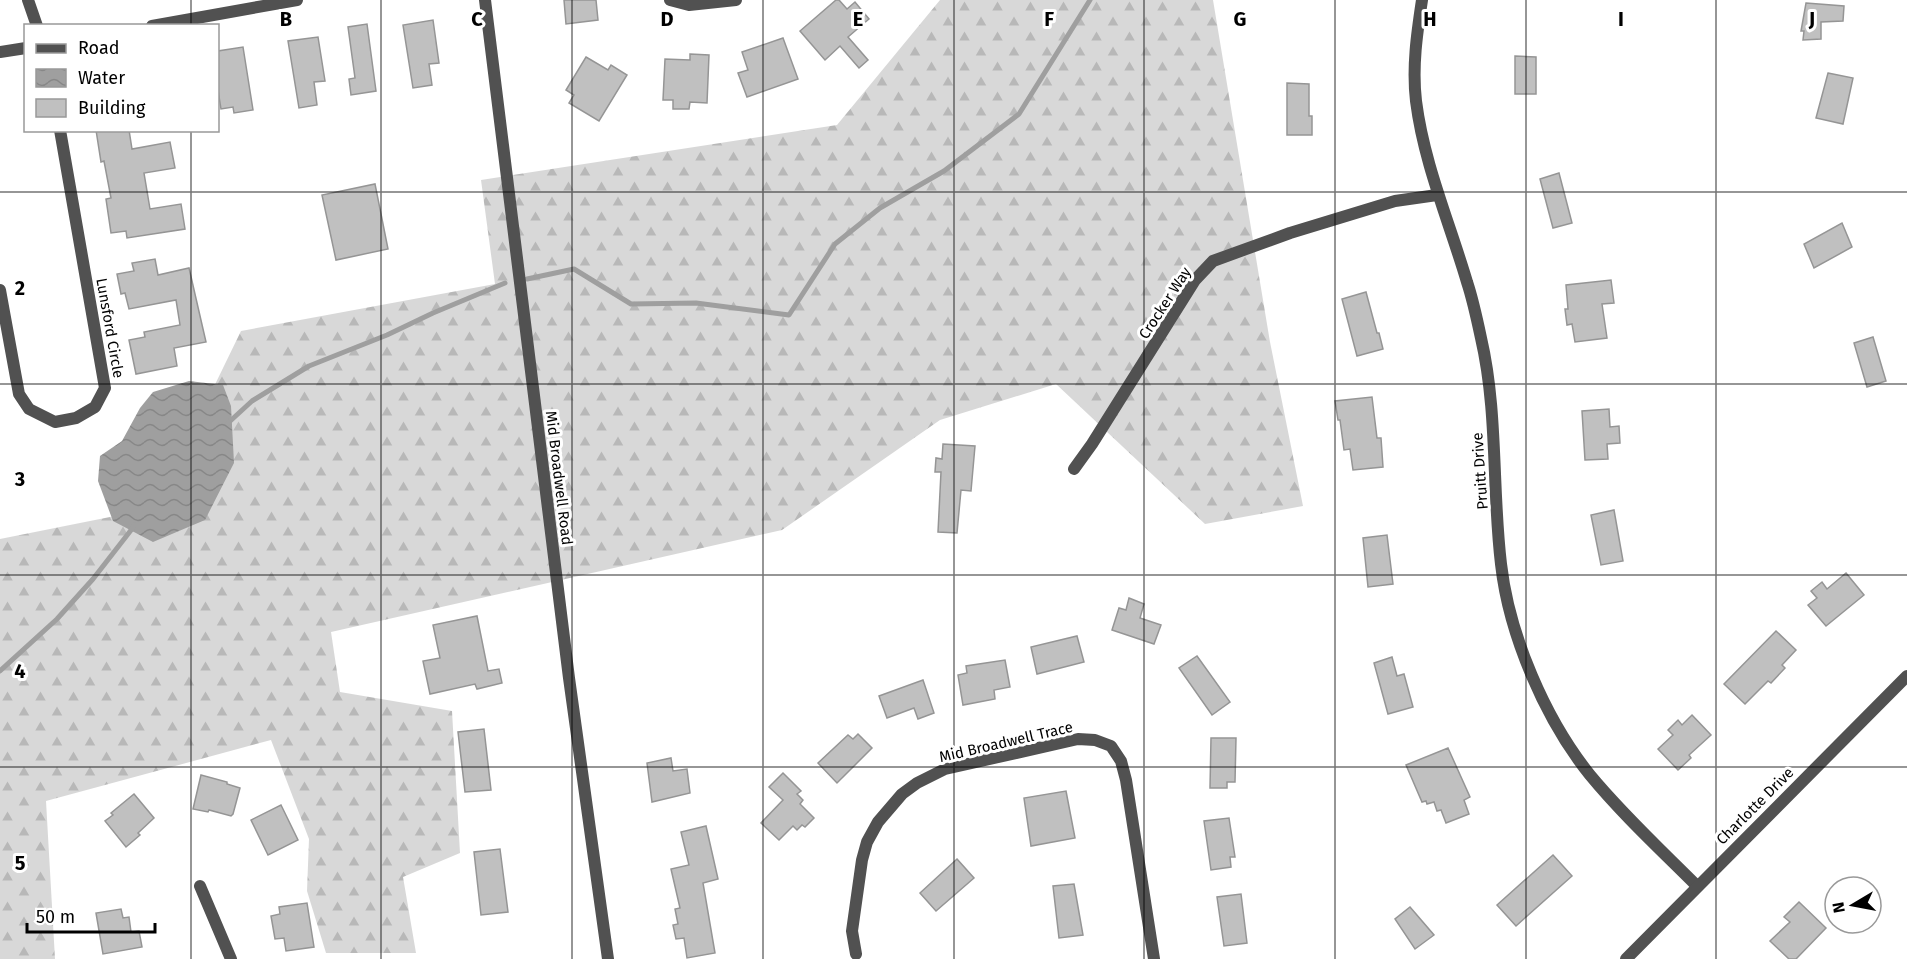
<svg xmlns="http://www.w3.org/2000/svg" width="1907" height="959" font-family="'Fira Sans',sans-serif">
  <defs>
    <pattern id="forest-firs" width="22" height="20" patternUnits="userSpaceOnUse" patternTransform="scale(1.5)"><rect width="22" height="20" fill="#d8d8d8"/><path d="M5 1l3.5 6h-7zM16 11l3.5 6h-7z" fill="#b8b8b8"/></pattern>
    <pattern id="water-waves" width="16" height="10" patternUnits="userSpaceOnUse" patternTransform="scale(1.5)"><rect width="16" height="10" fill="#9f9f9f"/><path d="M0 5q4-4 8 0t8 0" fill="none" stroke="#878787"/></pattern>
  </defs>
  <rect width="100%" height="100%" fill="#fff"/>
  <!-- forest -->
  <polygon fill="url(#forest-firs)" points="940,0 1213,0 1270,342 1303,506 1205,524 1056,384 940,420 782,530 331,632 340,692 452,711 460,853 403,877 416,953 326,953 307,891 309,839 271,740 46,801 55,959 0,959 0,539 155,508 241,331 495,284 481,180 837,125"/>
  <!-- water -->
  <polygon fill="url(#water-waves)" points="189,381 223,385 231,406 234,463 205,520 153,542 113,521 98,481 100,456 122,441 140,408 153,392"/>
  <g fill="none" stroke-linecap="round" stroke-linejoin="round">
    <!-- stream -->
    <g stroke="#9f9f9f" stroke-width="5">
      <polyline points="527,279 574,269 631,304 696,303 789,315 835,244 880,208 944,171 1019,114 1090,0"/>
      <polyline points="228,423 252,401 309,366 387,335 433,313 505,283"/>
      <polyline points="0,671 57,619 93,579 135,525"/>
    </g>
  </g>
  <!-- building -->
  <g fill="#c0c0c0" stroke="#959595" stroke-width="1.5">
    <polygon points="564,0 596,0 598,20 566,24"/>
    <polygon points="836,0 839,0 847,9 855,2 869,19 848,37 868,60 859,68 840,46 825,60 800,31"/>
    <polygon points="1806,3 1844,6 1843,21 1821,22 1821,39 1803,40 1804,31 1801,31"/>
    <polygon points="433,20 439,63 429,64 432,85 413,88 403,25"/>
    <polygon points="367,24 376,91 351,95 349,79 355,78 348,27"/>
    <polygon points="318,37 325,81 314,82 317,105 299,108 288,41"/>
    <polygon points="783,38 798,79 747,97 738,73 748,70 742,52"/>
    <polygon points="243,47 253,110 234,113 233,107 221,109 218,90 218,51"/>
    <polygon points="690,54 709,55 707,103 690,102 689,109 673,109 673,100 663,100 665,59 690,60"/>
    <polygon points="1515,56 1536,57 1536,94 1515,94"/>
    <polygon points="586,57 608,70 611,65 627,75 599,121 569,103 574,95 566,90"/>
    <polygon points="1828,73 1853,78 1843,124 1816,118"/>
    <polygon points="1287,83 1309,84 1309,116 1312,116 1312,135 1287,135"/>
    <polygon points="96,130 129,130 132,149 170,142 175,168 144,173 150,209 181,204 185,229 127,238 126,231 111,233 106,199 111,198 104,161 101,162"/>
    <polygon points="1559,173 1572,223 1553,228 1540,179"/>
    <polygon points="375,184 388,249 336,260 322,195"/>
    <polygon points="1842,223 1852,247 1814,268 1804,244"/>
    <polygon points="155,259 158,275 189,268 206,342 174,348 177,366 136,374 129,340 145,337 144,332 180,325 176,300 129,309 125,293 121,294 117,274 134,271 132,263"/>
    <polygon points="1611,280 1614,303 1602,304 1607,338 1575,342 1572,324 1567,325 1565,309 1568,309 1566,285"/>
    <polygon points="1366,292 1377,333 1379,333 1383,349 1357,356 1342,299"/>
    <polygon points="1873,337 1886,381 1867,387 1854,343"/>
    <polygon points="1372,397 1377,438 1381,438 1383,467 1353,470 1350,449 1344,450 1340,420 1338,420 1335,401"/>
    <polygon points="1609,409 1610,427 1619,426 1620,443 1607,444 1608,459 1585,460 1582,411"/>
    <polygon points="943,444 975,446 971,491 961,490 957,533 938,532 941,472 935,472 936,458 942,459"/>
    <polygon points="1614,510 1623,561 1601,565 1591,515"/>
    <polygon points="1387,535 1393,584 1368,587 1363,538"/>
    <polygon points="1846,573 1864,595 1826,626 1808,605 1817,598 1811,591 1822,582 1827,589"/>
    <polygon points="1129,598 1144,604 1140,618 1161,625 1154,644 1112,630 1119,608 1126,610"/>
    <polygon points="477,616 488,671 499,669 502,683 477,689 475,684 430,694 423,661 440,658 433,625"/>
    <polygon points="1776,631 1796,650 1782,665 1785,668 1771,683 1768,681 1745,704 1724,684"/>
    <polygon points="1077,636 1084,662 1037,674 1031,647"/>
    <polygon points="1197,656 1230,702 1212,715 1179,668"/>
    <polygon points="1392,657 1397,676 1404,674 1413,707 1388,714 1374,663"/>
    <polygon points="1005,660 1010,687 994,690 995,699 963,705 958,675 967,673 966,666"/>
    <polygon points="923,680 934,713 918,719 914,708 887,718 879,696"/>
    <polygon points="1692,715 1711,735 1689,755 1691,758 1678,770 1658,749 1673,735 1668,730 1678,720 1682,725"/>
    <polygon points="484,729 491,790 465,792 458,732"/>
    <polygon points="858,734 872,748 837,783 818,763 848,735 853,739"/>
    <polygon points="1211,738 1236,738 1235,782 1227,782 1227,788 1210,788"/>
    <polygon points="1448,748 1470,797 1464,800 1469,814 1446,823 1441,810 1437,811 1434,802 1427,804 1426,801 1422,802 1406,765"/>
    <polygon points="671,758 673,771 687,769 690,793 652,802 647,763"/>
    <polygon points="783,773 801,791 797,794 803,800 800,804 814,818 805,827 802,825 797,830 793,826 779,840 761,823 783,800 769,787"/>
    <polygon points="201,775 227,782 227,784 240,788 233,814 231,816 209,810 208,812 193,809"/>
    <polygon points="1066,791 1075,838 1031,846 1024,798"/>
    <polygon points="134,794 154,818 138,833 140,835 126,847 105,821 113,815 111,813"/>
    <polygon points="281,805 298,840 268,855 251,820"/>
    <polygon points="1229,818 1235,857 1230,857 1231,867 1211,870 1204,821"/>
    <polygon points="706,826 718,879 703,883 715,953 687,958 684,938 676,939 673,925 678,924 675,909 680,908 671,869 689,865 681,832"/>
    <polygon points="500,849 508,912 481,915 474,852"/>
    <polygon points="1553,855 1572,876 1516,926 1497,905"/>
    <polygon points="957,859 974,878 936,911 920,893"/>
    <polygon points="1074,884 1083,935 1059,938 1053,886"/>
    <polygon points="1241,894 1247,943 1224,946 1217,897"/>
    <polygon points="1799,902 1826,928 1796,959 1789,959 1770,941 1790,922 1784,917"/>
    <polygon points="307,903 314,947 286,951 284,938 275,939 271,916 280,914 279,907"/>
    <polygon points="1410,907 1434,935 1415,949 1395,919"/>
    <polygon points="121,909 123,918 129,917 131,932 139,931 142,947 103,954 96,913"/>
  </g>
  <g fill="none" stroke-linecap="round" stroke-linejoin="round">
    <!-- minor -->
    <g stroke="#515151" stroke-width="12">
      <polyline points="28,0 37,26"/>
      <polyline points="670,0 689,5 736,0"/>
      <path d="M1422,0C1417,33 1412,67 1416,101C1424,164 1449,221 1467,282C1473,300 1477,319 1481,338C1498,411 1492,489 1501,564C1509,635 1545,719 1590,775C1623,815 1661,850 1697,886"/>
      <polyline points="152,26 297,0"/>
      <polyline points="0,52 26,48"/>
      <polyline points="0,290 19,394 29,409 55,422 76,418 95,407 105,388 60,130"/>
      <polyline points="1074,469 1092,444 1195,280 1213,261 1290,233 1395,201 1437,195"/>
      <polyline points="200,886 231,959"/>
      <polyline points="856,954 852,931 862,860 867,842 878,822 902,794 917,783 945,769 1078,739 1095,740 1111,746 1121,761 1126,780 1154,959"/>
    </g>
    <!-- tertiary -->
    <g stroke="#515151" stroke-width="12">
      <polyline points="485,0 569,678 608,959"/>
      <polyline points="1626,959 1907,676"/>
    </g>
  </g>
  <!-- grid -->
  <path fill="none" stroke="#000" stroke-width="1.5" stroke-opacity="0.55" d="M191,0V26M381,0V959M572,0V959M763,0V959M954,0V959M1144,0V959M1335,0V959M1526,0V959M1716,0V959M191,130V959M0,192H1907M0,384H1907M0,575H1907M0,767H1907"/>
  <g text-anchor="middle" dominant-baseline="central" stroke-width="6" stroke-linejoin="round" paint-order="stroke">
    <!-- street labels -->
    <g font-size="15" fill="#000" stroke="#fff">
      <text transform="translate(1165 303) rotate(-57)">Crocker Way</text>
      <text transform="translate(110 328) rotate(80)">Lunsford Circle</text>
      <text transform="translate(1480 471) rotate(-94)">Pruitt Drive</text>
      <text transform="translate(559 478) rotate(83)">Mid Broadwell Road</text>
      <text transform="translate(1006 742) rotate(-13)">Mid Broadwell Trace</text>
      <text transform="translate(1755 806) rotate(-45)">Charlotte Drive</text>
    </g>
  </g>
  <g font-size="20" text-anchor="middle" font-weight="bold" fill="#000" stroke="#fff" stroke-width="6" stroke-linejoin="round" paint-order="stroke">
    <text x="286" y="26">B</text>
    <text x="477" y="26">C</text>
    <text x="667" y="26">D</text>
    <text x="858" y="26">E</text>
    <text x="1049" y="26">F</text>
    <text x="1240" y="26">G</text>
    <text x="1430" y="26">H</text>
    <text x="1621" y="26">I</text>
    <text x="1812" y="26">J</text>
    <text x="20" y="295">2</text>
    <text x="20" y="486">3</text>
    <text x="20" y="678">4</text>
    <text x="20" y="870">5</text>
  </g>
  <!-- legend -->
  <rect x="24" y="24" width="195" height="108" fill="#ffffff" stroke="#999999" stroke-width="1.5"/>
  <rect x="36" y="44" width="30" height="9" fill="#515151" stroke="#999999" stroke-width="1.5"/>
  <text x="78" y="54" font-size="18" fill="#000000">Road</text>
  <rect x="36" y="69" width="30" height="18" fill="url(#water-waves)" stroke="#999999" stroke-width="1.5"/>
  <text x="78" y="84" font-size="18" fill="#000000">Water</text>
  <rect x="36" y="99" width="30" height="18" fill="#c0c0c0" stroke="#999999" stroke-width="1.5"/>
  <text x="78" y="114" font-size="18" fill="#000000">Building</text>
  <!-- north arrow -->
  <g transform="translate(1853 905) rotate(260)"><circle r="28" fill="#ffffff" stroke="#999999" stroke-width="1.5"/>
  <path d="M0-4.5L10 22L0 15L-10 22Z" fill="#000000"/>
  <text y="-9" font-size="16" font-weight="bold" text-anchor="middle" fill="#000000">N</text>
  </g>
  <!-- scale -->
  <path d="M27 923v9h128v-9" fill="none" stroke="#000000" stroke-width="3"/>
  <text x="36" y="923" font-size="18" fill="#000000" stroke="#ffffff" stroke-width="4.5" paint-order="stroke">50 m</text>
</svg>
